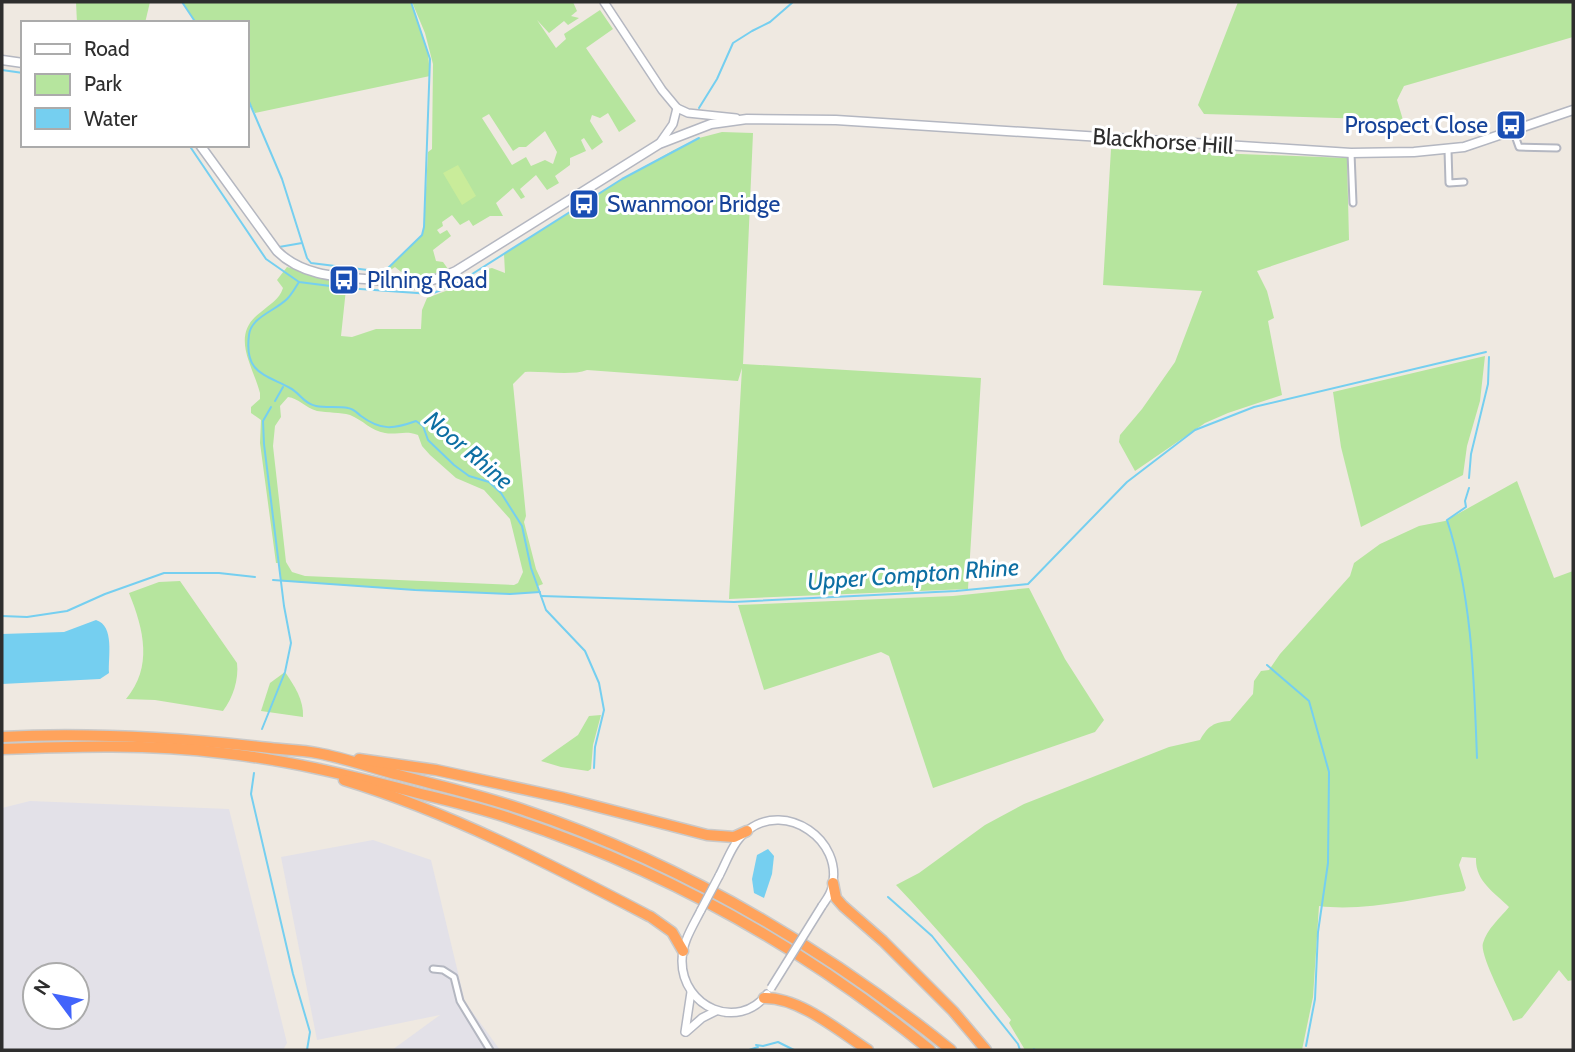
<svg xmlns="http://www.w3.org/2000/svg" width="1575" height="1052" font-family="Cabin,sans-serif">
  <rect width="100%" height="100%" fill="#efe9e1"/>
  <!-- industrial -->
  <g fill="#e3e1e8" fill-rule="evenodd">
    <path d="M30,801L229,809L287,1043L283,1050H2V808ZM35,975H77V1017H35Z"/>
    <polygon points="373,840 431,860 465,1002 500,1050 392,1050 440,1015 317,1040 281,857"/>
  </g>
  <!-- green -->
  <g fill="#b6e59e" fill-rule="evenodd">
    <polygon points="76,2 150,2 145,23 77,23"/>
    <polygon points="182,2 411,2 428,52 430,76 255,113 247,97 247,23 196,23"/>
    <path d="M412,2H573L577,11L571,16L579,18L568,25L564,21L549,33L537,20L556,48L566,39L564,34L600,10L613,29L586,48L636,121L619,132L608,113L600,118L592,115L590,121L603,142L592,150L584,138L581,140L586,151L570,158V165L555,176L559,183L547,190L536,175L520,189L525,197L521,199L513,188L496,203L503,216H490L473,226L469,220L460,225L452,215L442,222L443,226L437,230L440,234L447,230L451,236L433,250L436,261L443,262L448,269C425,276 414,284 395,267L389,271L388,276L382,275L422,235L424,227L428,152L432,149L433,64L425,33ZM489,114L513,151L519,147H526L545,131L557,152L553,164L545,160L531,166L526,157L512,165L482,118Z"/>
    <polygon points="1238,2 1573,2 1573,37 1404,86 1397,100 1403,120 1204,114 1198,105"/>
    <path d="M722,132L753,133L743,364L981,378L968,589L729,599L742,368L738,381L587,370C572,376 543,371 525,372L513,384L526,516L524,522L536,569L543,584L538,586L540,592L510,594L415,590L281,581L279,563H276L260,443L261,420L251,413V407L260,399V393C253,365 229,335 261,312C270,304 279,300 283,288L277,280L287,267L323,277L358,282L357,289H346L341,336L352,337L376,329H421L422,310L427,298L459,286L487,269L492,268L505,273L504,254L622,179L674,150L699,138ZM288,397C298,398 306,408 317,411C328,413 340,412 350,415C363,420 371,431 385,433C397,435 406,430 418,435L422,446L430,455L456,478L484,490L510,519L523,572L518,583L514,585L305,576L292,572L286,562L273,446L275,426L281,417L280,406Z"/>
    <polygon points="1111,149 1347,158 1349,240 1257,271 1267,291 1274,318 1268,321 1282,395 1228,413 1205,423 1135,471 1119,442 1120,435 1142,409 1175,362 1202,291 1103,285"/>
    <polygon points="1485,356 1480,401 1467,446 1463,475 1361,527 1341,447 1333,392"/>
    <path d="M1517,481L1554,578L1573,571V980L1568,981L1559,970L1522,1018L1513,1021C1507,1006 1479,954 1483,943C1487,929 1500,918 1509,907C1494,892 1475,881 1476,858L1462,857L1459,865L1466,888L1464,891C1419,898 1364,912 1319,906L1313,997L1302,1050H1025L1009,1023L1011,1020C975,973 937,928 896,885L919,873L985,825L1024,804L1169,747L1200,740C1208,726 1214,722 1230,721L1253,694L1254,681L1261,671L1269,670L1280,654L1350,576L1354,563L1380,544L1419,526L1445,521Z"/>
    <path d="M180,581L237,663C239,679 233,698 223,711L155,700L126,699C153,667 144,630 129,593L159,582Z"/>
    <polygon points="1029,588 1065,659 1104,720 1095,732 933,788 889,656 881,652 764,690 738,605 953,596"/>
    <path d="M285,672C294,685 304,700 303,717L261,711L270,683Z"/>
    <polygon points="601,715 593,745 591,769 588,771 561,767 541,761 578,735 589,716"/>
  </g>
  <!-- pitch -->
  <polygon fill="#c9ec9a" points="458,165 476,196 462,205 443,173"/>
  <!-- water -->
  <g fill="#75cff0">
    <path d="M96,620C115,626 108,657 109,673L100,679L2,684V634L64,632Z"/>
    <polygon points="768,849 774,856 772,874 764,898 754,893 752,879 757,855"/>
  </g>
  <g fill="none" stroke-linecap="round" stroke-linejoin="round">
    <!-- stream -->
    <g stroke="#75cff0" stroke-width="2">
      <polyline points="182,2 196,23"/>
      <polyline points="2,70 23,73"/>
      <polyline points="247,97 282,179 307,258 311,263 384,272 422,235 424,227 430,59 411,2"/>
      <polyline points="699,108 717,79 733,43 752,31 770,22 793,2"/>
      <polyline points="189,145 266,259 299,282 346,288 431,294 458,283 622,179 699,138"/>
      <polyline points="279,247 302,243"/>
      <path d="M299,282C295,288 292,294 287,299C275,311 251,317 249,335C244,373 264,374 290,388C300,393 304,404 316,406C326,408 338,406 348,408C354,409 357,413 361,416C381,431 394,429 416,421L423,426L428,440L454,465L469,476L489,482L501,493L522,526L531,568L546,610L585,651L599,683L604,710L595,747L594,768"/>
      <polyline points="275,401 283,387"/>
      <polyline points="1469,478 1471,454 1488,384 1489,357"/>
      <path d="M1469,488L1465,501L1466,507L1447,520C1472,596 1474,678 1477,758"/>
      <polyline points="273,580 415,590 510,594 540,592"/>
      <polyline points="541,596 734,602 956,591 1028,584 1127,482 1195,430 1254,407 1486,352"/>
      <polyline points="2,616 27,617 67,611 105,594 164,573 219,573 255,577"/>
      <polyline points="1267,665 1309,701 1329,772 1328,863 1318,932 1315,999 1306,1046"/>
      <polyline points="262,729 285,672 291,643 284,606 264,444 263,421 271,407"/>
      <polyline points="254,773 251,794 293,974 310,1032 307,1050"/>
      <polyline points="888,897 932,936 1018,1044 1020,1050"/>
      <polyline points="756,1045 763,1046 778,1042 794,1050"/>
      <polyline points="749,1050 758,1047"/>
      <polyline points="1034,1050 1034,1049"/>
    </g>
    <!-- minor casing -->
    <g stroke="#b4b7c1" stroke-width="9">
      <g id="minor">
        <polyline points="1513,130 1519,147 1557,148"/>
        <polyline points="1448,150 1449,183 1464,182"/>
        <polyline points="1351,153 1353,203"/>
        <polyline points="433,969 443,970 454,977 460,1001 490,1050"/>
      </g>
    </g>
    <!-- tertiary casing -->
    <g stroke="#b4b7c1" stroke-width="10">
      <g id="tertiary">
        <polyline points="604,2 662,90 677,108 688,113 736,118"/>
        <polyline points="659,144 673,124 677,108"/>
        <path d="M719,876C727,861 733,841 748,830C786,801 844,840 832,887C831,894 826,900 822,906"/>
        <path d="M701,910C693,926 682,942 682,961C682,1007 738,1032 767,994"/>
        <polyline points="685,1032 691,992"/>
        <polyline points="686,1032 702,1018 716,1011"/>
      </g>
    </g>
    <!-- secondary casing -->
    <g stroke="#b4b7c1" stroke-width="11">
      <g id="secondary">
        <polyline points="2,60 23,63"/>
        <path d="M200,145L277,251C303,277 341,277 376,280C388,282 402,285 414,284C430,282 442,277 456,271L659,144L711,124L747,119L836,120L1351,153L1414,152L1464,147L1573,110"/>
      </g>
    </g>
    <!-- motorway casing -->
    <g stroke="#c9c9c9" stroke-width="13">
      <g id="motorway">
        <path d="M2,737C92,732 181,738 270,748C286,750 302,750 317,753C345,758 372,768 399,775C440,786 481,795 521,809C678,862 823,947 951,1050"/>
        <path d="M2,749C75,746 150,744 223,753C287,760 348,775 410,791C444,800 478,807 512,819C664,870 806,949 930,1050"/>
        <polyline points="359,759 436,770 564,798 707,835 734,837 747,831"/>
        <path d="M344,780C452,813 551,865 651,917L672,932L683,951"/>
        <polyline points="833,883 836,898 843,906 883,941 953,1011 986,1050"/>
        <path d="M764,998C799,997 839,1031 868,1050"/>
      </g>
    </g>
    <!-- minor -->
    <use href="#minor" stroke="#fff" stroke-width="5"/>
    <!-- tertiary -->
    <use href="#tertiary" stroke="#fff" stroke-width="7"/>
    <!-- secondary -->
    <use href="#secondary" stroke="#fff" stroke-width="8"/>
    <!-- motorway -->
    <use href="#motorway" stroke="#ffa35c" stroke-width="10"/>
    <!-- tertiary-bridge casing -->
    <g stroke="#b4b7c1" stroke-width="10" stroke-linecap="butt">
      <g id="tertiary-bridge">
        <polyline points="701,910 719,876"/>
        <polyline points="771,988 822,906"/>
      </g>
    </g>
    <!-- tertiary-bridge -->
    <use href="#tertiary-bridge" stroke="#fff" stroke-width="7"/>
  </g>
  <!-- icons -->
  <defs>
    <g id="bus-square" transform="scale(1.575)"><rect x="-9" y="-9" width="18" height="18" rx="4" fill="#1a4fb4" stroke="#fff"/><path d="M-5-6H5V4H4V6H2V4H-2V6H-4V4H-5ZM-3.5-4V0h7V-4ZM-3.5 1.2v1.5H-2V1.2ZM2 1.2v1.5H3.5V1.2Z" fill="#fff"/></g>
  </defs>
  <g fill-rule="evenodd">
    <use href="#bus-square" x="1511" y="125"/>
    <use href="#bus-square" x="584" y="204"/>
    <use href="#bus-square" x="344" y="280"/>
  </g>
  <g text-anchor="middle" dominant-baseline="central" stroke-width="6" stroke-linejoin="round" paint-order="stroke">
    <!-- transit labels -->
    <g font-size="23" fill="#164399" stroke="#fff" text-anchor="start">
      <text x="1488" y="125" text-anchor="end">Prospect Close</text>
      <text x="607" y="204">Swanmoor Bridge</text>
      <text x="367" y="280">Pilning Road</text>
    </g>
    <!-- street labels -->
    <g font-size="23" fill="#2e2e2e" stroke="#fff">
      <text transform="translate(1163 141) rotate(4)">Blackhorse Hill</text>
    </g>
    <!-- water labels -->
    <g font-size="24" font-style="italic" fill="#0d6fa3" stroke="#fff">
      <text transform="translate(469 450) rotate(40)">Noor Rhine</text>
      <text transform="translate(913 574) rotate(-4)">Upper Compton Rhine</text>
    </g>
  </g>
  <!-- border -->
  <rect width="1575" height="1052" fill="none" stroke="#2e2e2e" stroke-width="7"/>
  <!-- legend -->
  <rect x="21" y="21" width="228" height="126" fill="#ffffff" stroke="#ababab" stroke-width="2"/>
  <rect x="35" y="44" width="35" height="10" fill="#ffffff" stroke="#ababab" stroke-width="2"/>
  <text x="84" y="56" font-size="21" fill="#2e2e2e">Road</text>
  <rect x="35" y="74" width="35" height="21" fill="#b6e59e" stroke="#ababab" stroke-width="2"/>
  <text x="84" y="91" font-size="21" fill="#2e2e2e">Park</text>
  <rect x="35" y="108" width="35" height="21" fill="#75cff0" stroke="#ababab" stroke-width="2"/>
  <text x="84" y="126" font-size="21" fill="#2e2e2e">Water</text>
  <!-- north arrow -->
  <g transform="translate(56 996) rotate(302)"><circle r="33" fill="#ffffff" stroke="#ababab" stroke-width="2"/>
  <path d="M0-5L12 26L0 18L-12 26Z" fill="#4264fb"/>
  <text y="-10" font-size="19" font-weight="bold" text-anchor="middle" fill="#2e2e2e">N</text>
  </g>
</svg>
